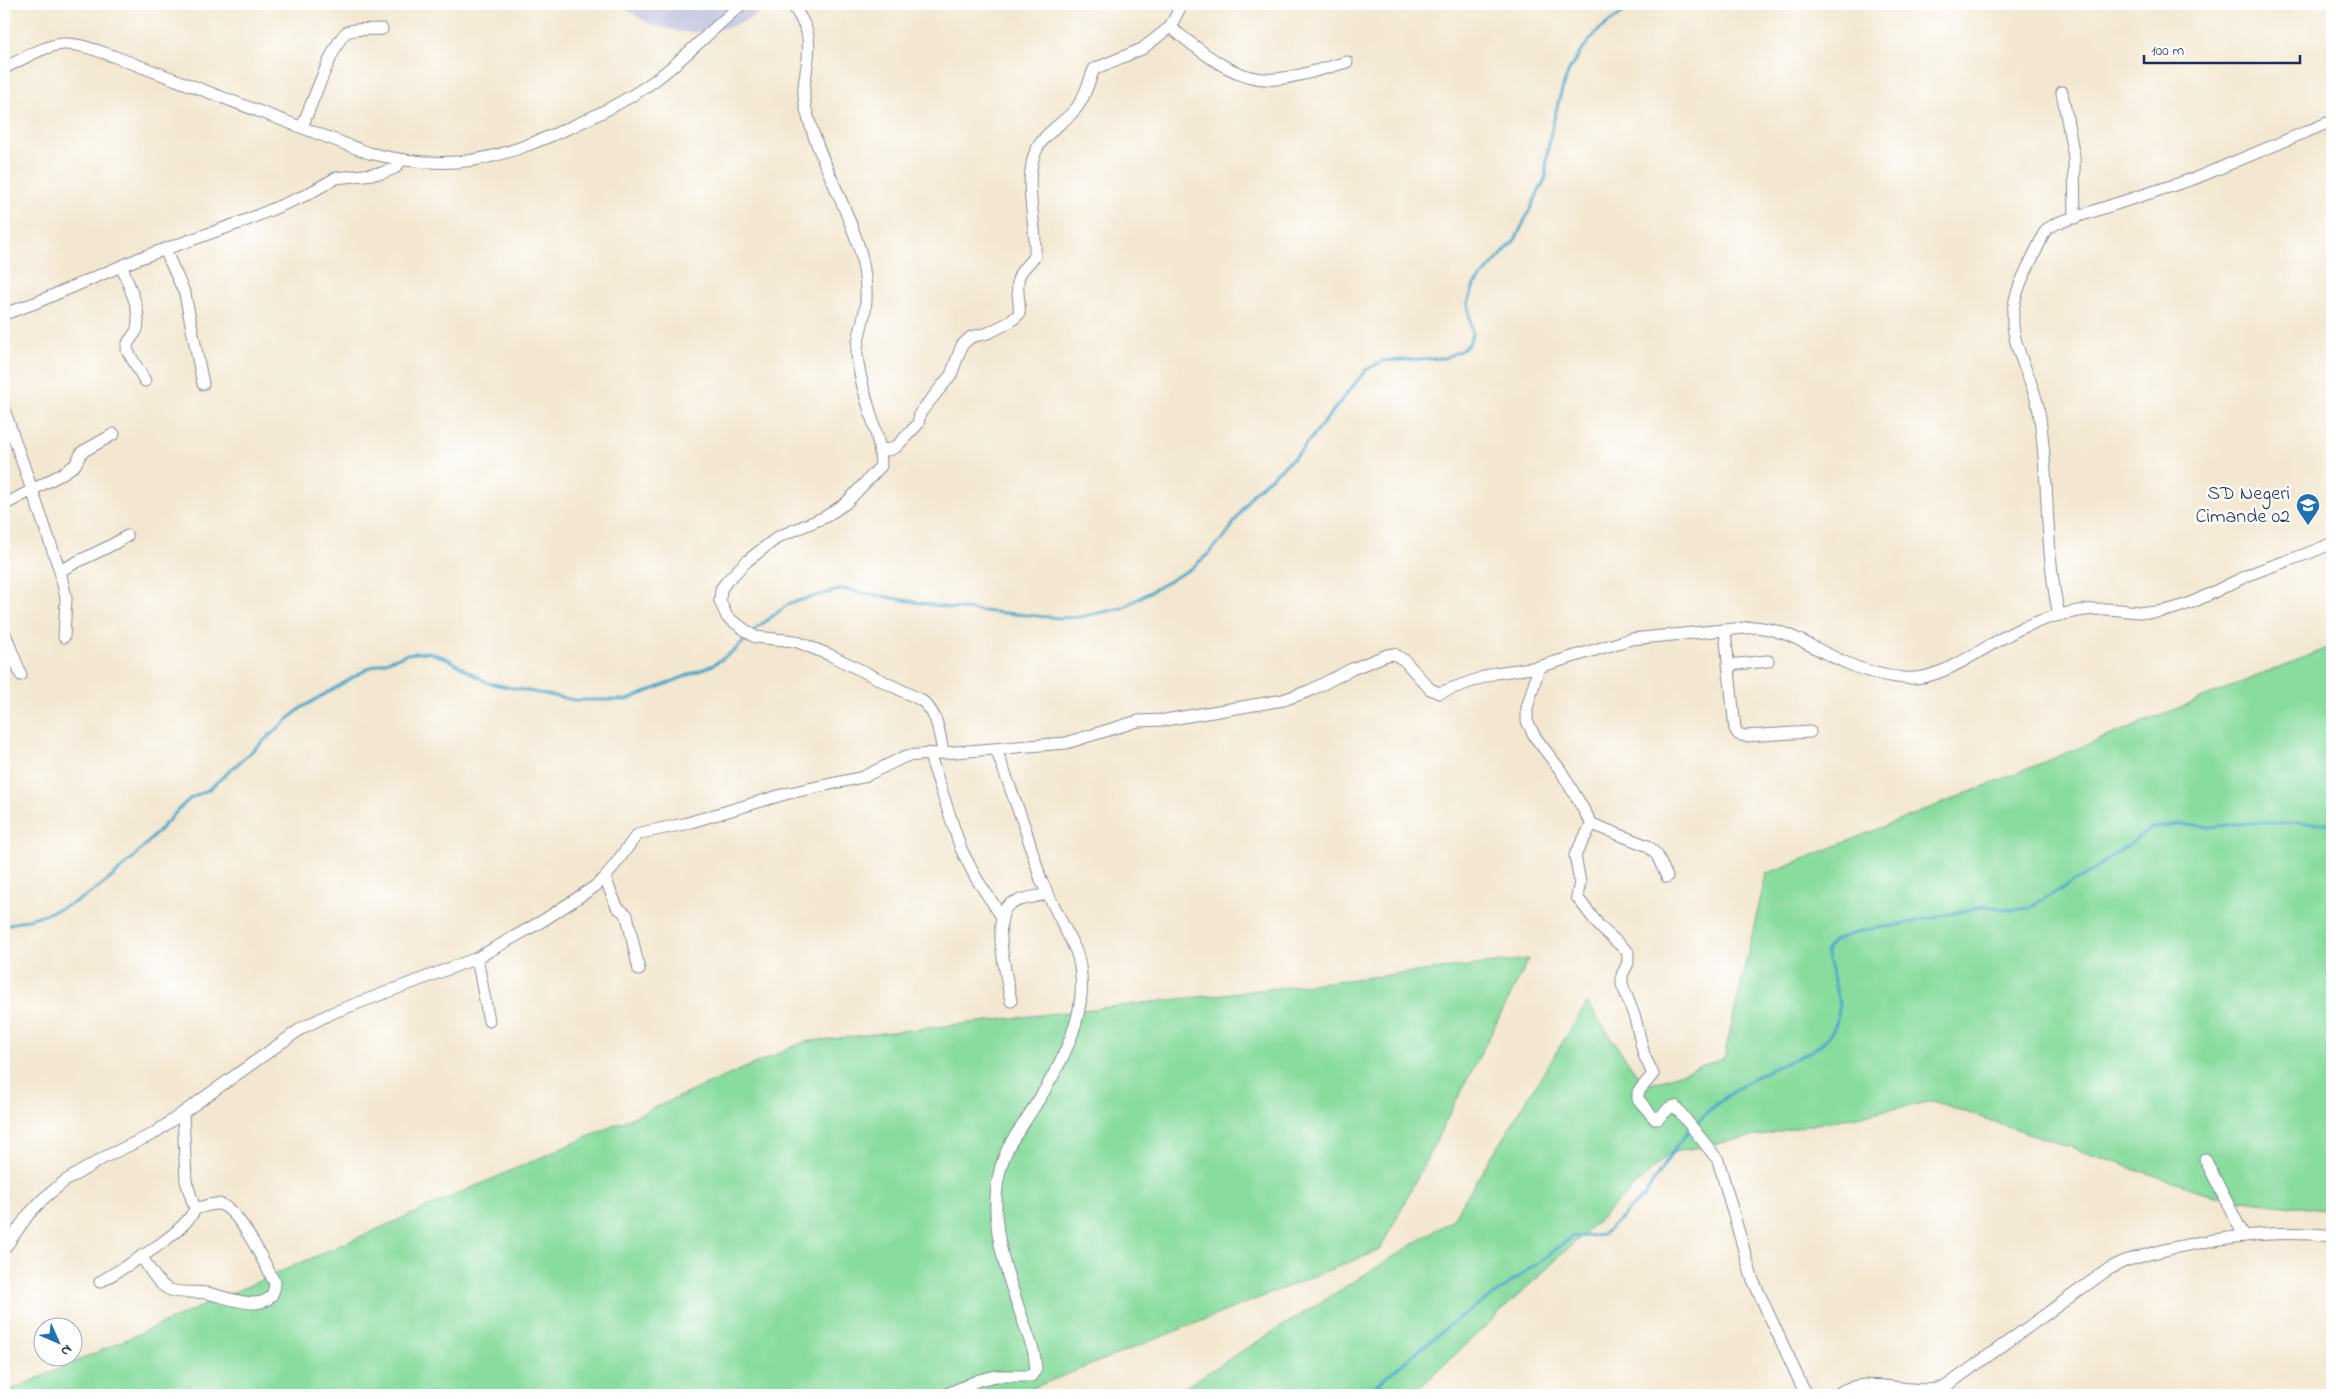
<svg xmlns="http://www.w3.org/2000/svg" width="2336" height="1399" font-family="'Indie Flower',sans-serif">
  <rect width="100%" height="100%" fill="#fff"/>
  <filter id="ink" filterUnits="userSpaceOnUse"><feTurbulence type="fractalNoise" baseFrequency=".02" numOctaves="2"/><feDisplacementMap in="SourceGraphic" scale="10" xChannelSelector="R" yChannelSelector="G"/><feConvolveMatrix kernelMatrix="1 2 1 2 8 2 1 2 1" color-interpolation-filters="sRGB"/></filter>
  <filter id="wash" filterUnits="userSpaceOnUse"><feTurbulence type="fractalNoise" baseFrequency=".0096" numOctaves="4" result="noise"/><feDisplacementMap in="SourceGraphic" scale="20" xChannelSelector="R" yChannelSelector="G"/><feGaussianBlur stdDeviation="1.12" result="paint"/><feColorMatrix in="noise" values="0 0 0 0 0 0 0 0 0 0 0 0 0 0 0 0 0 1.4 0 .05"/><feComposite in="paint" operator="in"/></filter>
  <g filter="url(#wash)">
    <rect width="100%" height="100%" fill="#f3e7cf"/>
    <!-- industrial -->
    <polygon fill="#c0c2dd" points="617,4 769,4 752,18 726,28 702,32 681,32 650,24"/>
    <!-- green -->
    <g fill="#88dc9e" stroke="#52867e">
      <polygon points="2332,646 2332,1211 2218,1197 1933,1101 1670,1153 1412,1395 1172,1395 1452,1220 1587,1003 1645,1086 1724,1058 1766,874"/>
      <polygon points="1529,959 1380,1250 1015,1395 4,1395 4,1393 804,1042"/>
    </g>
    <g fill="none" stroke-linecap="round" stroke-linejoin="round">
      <!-- stream -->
      <g stroke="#4ca7ca" stroke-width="3">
        <path d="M4,926C32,918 61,911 86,896C123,873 153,836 183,805L191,798L208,790L301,708L369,668L407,654L428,652L446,658L488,683L574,700H627L713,665L735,650L758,627L790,603L842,589L949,608L1059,618L1080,617L1122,608L1192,568L1207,555L1227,534L1253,493L1299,453L1366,370L1383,361L1444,358L1462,350L1469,344L1472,334L1468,303L1474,285L1515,240L1546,177C1545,151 1559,90 1571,67C1578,55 1587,43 1596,33C1607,21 1623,16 1632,4"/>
        <path d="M1694,1126C1709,1108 1731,1093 1750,1080C1783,1058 1837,1056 1839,1007C1839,996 1829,965 1826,951L1834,940L1863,930L1898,925L1986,906L2013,910L2028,908L2089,873L2150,829L2176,824L2207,827L2248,823H2332"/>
        <polyline points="1364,1395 1457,1319 1497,1293 1572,1237 1603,1235 1644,1196 1678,1144 1690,1130"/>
      </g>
    </g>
  </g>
  <g filter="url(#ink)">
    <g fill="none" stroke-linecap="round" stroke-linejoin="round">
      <!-- minor casing -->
      <g stroke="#878b96" stroke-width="13">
        <g id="minor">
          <path d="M792,4C798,14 807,25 808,38C812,62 799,84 806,109C818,159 847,204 861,254C865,272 868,292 865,310C863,325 856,340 857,355C860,393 880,428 881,466L846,503L825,517L778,537L747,561L727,581L721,589L720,601L727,617L755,637L795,641L830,655L921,700C938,713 939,732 943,752"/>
          <path d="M1170,27C1200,50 1235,83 1276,79C1300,77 1324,68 1347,62"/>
          <path d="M4,68C22,60 42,46 63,44C79,43 98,51 113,56L369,153C451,173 495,161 571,127C600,114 628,100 654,81C685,58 712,29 742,4"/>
          <polyline points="2062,92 2074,157 2075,218"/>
          <path d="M302,127C309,111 335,38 347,32C355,28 372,30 382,29"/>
          <polyline points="165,250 185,294 203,384"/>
          <path d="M122,267C128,285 142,310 137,329C134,337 126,341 127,350L145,381"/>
          <polyline points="4,314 35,303 140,258 242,222 306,195 336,178 382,173 395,168 401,161"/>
          <polyline points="4,409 60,571 66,598 64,637"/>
          <path d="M880,448L888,450L896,447L918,424L920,413L951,375L962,345L971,337L988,333L1010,322L1019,314C1021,301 1014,287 1020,274C1023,268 1031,261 1035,256C1037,223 1024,188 1034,156C1041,135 1058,127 1072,113C1084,101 1088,84 1094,69L1142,49L1170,27L1182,4"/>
          <polyline points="4,505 60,475 75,465 82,452 114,434"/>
          <path d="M60,571C82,558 106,550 127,536"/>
          <path d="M2059,615C2044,548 2050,480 2039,412C2034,379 2010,347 2013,313C2015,285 2033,260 2043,235L2047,229L2057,223L2196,178L2332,121"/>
          <polyline points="4,631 21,675"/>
          <polyline points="1725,631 1735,729 1738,734 1745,736 1810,732"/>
          <polyline points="1728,665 1768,661"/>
          <polyline points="1539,667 1527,708 1527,721 1535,737 1561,771 1592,824 1575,855 1580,882 1577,897 1600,927 1628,952 1628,963 1622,975 1622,984 1635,1018 1644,1055 1653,1074 1638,1092 1638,1099 1655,1119 1658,1119 1669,1108 1675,1106 1718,1160 1752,1278 1806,1395"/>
          <polyline points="929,753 961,849 976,878 1002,917"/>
          <polyline points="1592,824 1648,846 1657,855 1667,877"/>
          <polyline points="605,878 617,907 627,915 639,970"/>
          <polyline points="477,958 489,1021"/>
          <path d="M1011,1001C1008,982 990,916 1010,904C1020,898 1036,897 1047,894"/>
          <polyline points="2205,1159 2244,1236"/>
          <path d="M4,1249L28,1215L44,1198L65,1181L105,1157L153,1134L302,1028L332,1013L477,958L544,920L594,887L605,878L636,836L641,833L684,824L785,794L863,777L906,756L1066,743L1138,721L1165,720L1283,700L1309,691L1352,669L1387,655L1394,654L1404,660L1430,689L1439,693L1495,673L1539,667L1631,639L1755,627C1789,630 1812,648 1842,661C1861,670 1883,676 1904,678C1944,682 1988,642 2024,627C2048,617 2078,609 2104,609C2122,609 2139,614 2157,612C2190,608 2221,587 2251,574C2278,563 2306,556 2332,543"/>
          <path d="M141,1256C149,1267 158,1286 171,1290C182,1294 196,1291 206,1293C226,1296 273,1319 275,1283C264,1263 242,1214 222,1205C215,1202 203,1207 195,1209"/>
          <path d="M100,1282C126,1266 183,1235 195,1209L186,1181L183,1114"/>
          <path d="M945,1395L979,1380L996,1376H1031L1036,1369L1034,1353C1013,1286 975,1212 1010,1144C1045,1090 1099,1018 1076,951L1041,880L1025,828L996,749"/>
          <path d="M1836,1395C1866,1372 1911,1398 1945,1387L2110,1268L2125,1261C2189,1241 2266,1228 2332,1236"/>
        </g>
      </g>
      <!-- minor -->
      <use href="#minor" stroke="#fff" stroke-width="11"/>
    </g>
  </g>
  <!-- icons -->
  <defs>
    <g id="school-pin" transform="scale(1.25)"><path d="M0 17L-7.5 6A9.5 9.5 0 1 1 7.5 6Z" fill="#1f6fb2" stroke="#fff"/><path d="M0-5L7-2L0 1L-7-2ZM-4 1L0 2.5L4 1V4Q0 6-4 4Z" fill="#fff"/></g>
  </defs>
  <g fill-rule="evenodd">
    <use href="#school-pin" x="2308" y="505"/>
  </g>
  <g text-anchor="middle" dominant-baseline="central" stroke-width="5" stroke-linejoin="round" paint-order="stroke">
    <!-- poi labels -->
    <g font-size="20" fill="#1b2f5e" stroke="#fff" text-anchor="end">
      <text x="2290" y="494">SD Negeri<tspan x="2290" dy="23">Cimande 02</tspan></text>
    </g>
  </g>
  <!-- margin -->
  <rect width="2336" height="1399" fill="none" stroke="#fff" stroke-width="20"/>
  <!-- north arrow -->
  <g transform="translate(58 1342) rotate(135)"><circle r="24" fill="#ffffff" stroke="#a4acbf"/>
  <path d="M0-4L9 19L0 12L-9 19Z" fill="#1f6fb2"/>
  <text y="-8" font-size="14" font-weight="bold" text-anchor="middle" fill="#1b2f5e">N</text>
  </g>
  <!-- scale -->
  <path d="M2144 55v8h156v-8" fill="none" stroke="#1b2f5e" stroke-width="2.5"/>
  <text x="2151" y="55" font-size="15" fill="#1b2f5e" stroke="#ffffff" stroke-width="4" paint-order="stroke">100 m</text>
</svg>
